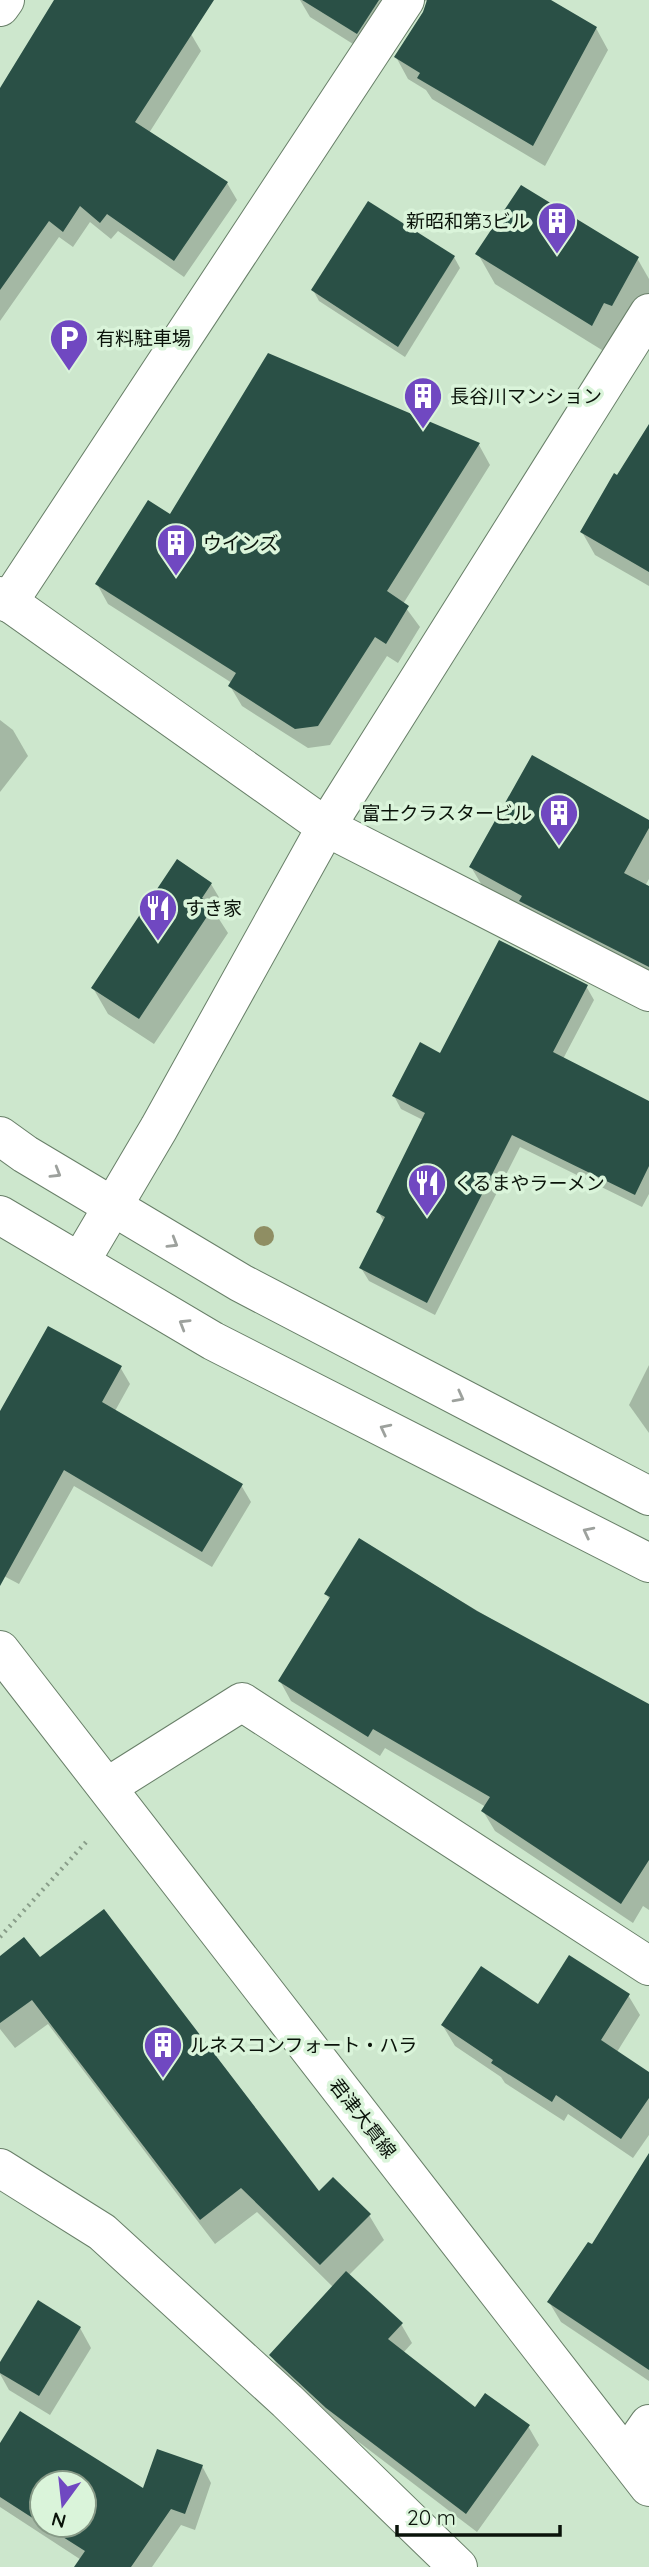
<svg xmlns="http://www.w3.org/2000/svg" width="649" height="2567" font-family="Quicksand,'Noto Sans JP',sans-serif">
  <rect width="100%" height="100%" fill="#cde7cd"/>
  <!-- shadow -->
  <g fill="#0003" fill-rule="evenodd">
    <polygon points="56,0 137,0 191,34 201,51 149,133 227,183 237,200 184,277 118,231 111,239 90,222 73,247 59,237 0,321 0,91"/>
    <polygon points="300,0 416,0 369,54 310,17"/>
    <polygon points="421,0 547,0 596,28 608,50 545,166 432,99 426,90 408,79 396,57 429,2"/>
    <polygon points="478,254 637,258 649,279 649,300 610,355 495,284"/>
    <polygon points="454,257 460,268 405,357 319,301 313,290"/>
    <polygon points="269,355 479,445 490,465 403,604 420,627 398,663 387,656 330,745 308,748 242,706 230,686 232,683 108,604 97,584 170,517"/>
    <polygon points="649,427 649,586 595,555 582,532"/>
    <polygon points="0,720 13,730 28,756 0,792"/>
    <polygon points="649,822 649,879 645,886 649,888 649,984 486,892 471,867"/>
    <polygon points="211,884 226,909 219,919 228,933 154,1044 108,1014 93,988"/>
    <polygon points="586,986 594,1000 563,1059 649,1102 649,1194 642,1207 520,1147 435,1315 369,1281 361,1268 384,1222 378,1211 423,1120 401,1109 394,1096 441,1055"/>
    <polygon points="649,1365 649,1433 629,1405"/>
    <polygon points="120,1367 130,1384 115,1411 241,1485 251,1502 212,1567 74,1486 19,1584 0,1574 0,1415"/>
    <polygon points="359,1540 555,1657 649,1707 649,1910 643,1906 633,1923 495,1831 483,1811 486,1807 385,1748 380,1756 291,1701 280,1681 330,1600 326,1594"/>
    <polygon points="0,1958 40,1960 319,2193 369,2215 384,2240 348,2276 401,2324 412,2343 403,2353 475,2410 528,2426 539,2445 477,2532 339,2427 282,2374 271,2355 333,2287 257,2212 215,2244 48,2024 15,2048 0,2029"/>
    <polygon points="628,1995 640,2015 617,2052 649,2074 649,2135 633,2158 568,2114 564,2121 505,2083 501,2077 455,2046 443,2026 538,2007"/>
    <polygon points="649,2196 649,2381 561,2322 549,2302 592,2247"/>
    <polygon points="80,2328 91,2348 50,2415 9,2390 0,2374 0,2366"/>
    <path d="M0,2446L144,2491L202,2466L211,2483L195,2530L181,2525L152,2567H92L0,2507ZM42,2483H84V2525H42Z"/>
  </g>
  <!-- building -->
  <g fill="#2a5046">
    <polygon points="54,0 214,0 135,122 228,182 174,261 107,214 100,223 80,206 63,232 49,221 0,290 0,88"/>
    <polygon points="302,0 379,0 357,34"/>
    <polygon points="427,0 551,0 597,27 533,146 417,78 420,73 394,57 423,12"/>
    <polygon points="521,185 639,257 612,306 604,303 592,326 475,254"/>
    <polygon points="368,201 455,256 398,347 311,290"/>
    <polygon points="268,353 480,443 387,591 409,606 386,644 375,637 318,726 295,729 228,686 236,673 95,584 148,500 170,514"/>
    <polygon points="649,424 649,572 580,532 614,473 617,475"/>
    <polygon points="532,755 649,820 649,828 624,873 649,886 649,967 519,901 522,896 469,867"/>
    <polygon points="177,859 212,883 202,898 214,906 139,1019 91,988"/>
    <polygon points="499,940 588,985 553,1052 649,1101 649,1166 635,1195 512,1135 427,1303 359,1268 385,1217 376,1212 425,1113 392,1096 420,1042 440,1053"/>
    <polygon points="48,1326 122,1366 102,1402 243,1484 202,1552 64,1470 0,1586 0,1411"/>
    <polygon points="359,1538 477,1611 649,1704 649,1860 621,1904 481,1811 490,1797 373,1729 368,1737 278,1681 330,1597 324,1594"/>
    <polygon points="104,1909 319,2191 333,2177 371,2214 320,2265 241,2188 200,2220 32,2000 0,2023 0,1956 24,1937 40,1957"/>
    <polygon points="569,1955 630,1994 601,2040 649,2072 649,2098 621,2139 556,2095 552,2102 491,2063 493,2060 441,2025 481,1966 538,2004"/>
    <polygon points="649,2153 649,2370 547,2302 588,2242 592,2244"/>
    <polygon points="346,2271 403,2323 388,2339 475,2407 485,2393 530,2425 466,2514 326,2408 269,2355"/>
    <polygon points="38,2300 81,2327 39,2396 0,2373 0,2362"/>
    <polygon points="20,2411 143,2488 157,2449 203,2465 185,2514 171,2509 131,2567 74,2567 85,2551 44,2525 84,2525 84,2483 42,2483 42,2524 0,2497 0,2443"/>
  </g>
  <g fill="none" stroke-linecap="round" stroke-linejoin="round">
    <!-- street casing -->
    <g stroke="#687f68" stroke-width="40">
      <g id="street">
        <polyline points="0,7 5,0"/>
        <polyline points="8,603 405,0"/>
        <polyline points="326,827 649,992"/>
        <polyline points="107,1787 242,1702 649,1966"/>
        <polyline points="0,2168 102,2232 287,2401 458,2567"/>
        <polyline points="626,2457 649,2424"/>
      </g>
    </g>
    <!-- secondary casing -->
    <g stroke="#687f68" stroke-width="40">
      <g id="secondary">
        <polyline points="0,596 326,827"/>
        <polyline points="0,1136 25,1154 241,1283 649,1496"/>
        <polyline points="0,1215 213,1341 649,1563"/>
        <polyline points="80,1262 159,1128 326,827 649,313"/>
        <polyline points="0,1650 649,2487"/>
      </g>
    </g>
    <!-- path -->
    <polyline stroke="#899d89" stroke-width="4.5" stroke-dasharray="2 5" stroke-linecap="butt" points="0,1937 87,1841"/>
    <!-- street -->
    <use href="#street" stroke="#fff" stroke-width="38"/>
    <!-- secondary -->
    <use href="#secondary" stroke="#fff" stroke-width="38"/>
  </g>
  <!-- trees -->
  <circle fill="#8f8e63" cx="264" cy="1236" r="10"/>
  <!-- one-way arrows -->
  <defs><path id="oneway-chevron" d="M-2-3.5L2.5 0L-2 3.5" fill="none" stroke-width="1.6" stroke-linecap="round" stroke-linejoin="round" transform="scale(1.75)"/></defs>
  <g stroke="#9da19d">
    <use href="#oneway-chevron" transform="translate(56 1173) rotate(31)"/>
    <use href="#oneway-chevron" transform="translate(173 1243) rotate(31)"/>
    <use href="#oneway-chevron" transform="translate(184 1324) rotate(-149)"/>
    <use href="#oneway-chevron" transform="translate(459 1397) rotate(28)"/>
    <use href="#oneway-chevron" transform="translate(385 1429) rotate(-153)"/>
    <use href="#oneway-chevron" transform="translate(588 1532) rotate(-153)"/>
  </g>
  <!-- icons -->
  <defs>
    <g id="building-pin" transform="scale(2.0125)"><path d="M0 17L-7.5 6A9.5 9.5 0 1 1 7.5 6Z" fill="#7048c1" stroke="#daf4da"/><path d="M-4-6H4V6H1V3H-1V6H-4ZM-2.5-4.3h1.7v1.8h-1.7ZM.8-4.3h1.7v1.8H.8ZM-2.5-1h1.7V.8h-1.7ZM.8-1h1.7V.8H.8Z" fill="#fff"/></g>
    <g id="parking-pin" transform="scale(2.0125)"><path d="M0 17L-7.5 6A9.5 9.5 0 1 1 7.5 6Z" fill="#7048c1" stroke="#daf4da"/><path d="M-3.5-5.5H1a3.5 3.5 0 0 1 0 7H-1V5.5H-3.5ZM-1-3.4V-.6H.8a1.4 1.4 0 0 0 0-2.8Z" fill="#fff"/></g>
    <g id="restaurant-pin" transform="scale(2.0125)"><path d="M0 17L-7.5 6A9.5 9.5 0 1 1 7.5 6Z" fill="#7048c1" stroke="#daf4da"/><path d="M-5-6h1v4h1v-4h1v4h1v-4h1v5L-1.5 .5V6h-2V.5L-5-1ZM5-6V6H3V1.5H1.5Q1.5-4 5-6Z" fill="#fff"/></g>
  </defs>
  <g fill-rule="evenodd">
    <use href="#building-pin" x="557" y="221"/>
    <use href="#parking-pin" x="69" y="338"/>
    <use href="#building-pin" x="423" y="396"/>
    <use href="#building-pin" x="176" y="543"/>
    <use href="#building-pin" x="559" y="813"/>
    <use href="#restaurant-pin" x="158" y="908"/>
    <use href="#restaurant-pin" x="427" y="1183"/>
    <use href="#building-pin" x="163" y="2045"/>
  </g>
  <g text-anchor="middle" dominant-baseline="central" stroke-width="7" stroke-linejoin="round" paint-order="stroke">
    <!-- poi labels -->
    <g font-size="19" fill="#0a130a" stroke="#daf4da" text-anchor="start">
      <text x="530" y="221" text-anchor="end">新昭和第3ビル</text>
      <text x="96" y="338">有料駐車場</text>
      <text x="450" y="396">長谷川マンション</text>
      <text x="203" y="543">ウインズ</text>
      <text x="532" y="813" text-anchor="end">富士クラスタービル</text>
      <text x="185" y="908">すき家</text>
      <text x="454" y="1183">くるまやラーメン</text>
      <text x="190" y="2045">ルネスコンフォート・ハラ</text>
    </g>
    <!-- street labels -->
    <g font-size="19" fill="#0a130a" stroke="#daf4da">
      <text transform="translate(363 2118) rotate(52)">君津大貫線</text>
    </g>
  </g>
  <!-- north arrow -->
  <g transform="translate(63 2504) rotate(195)"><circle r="33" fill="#daf4da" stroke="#879a87" stroke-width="2"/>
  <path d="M0-5L12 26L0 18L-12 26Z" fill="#7048c1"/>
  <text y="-10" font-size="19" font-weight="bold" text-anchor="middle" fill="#0a130a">N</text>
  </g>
  <!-- scale -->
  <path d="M397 2525v10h163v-10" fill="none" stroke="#0a130a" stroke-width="3.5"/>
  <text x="407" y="2525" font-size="21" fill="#0a130a" stroke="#daf4da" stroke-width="5" paint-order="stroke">20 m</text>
</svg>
